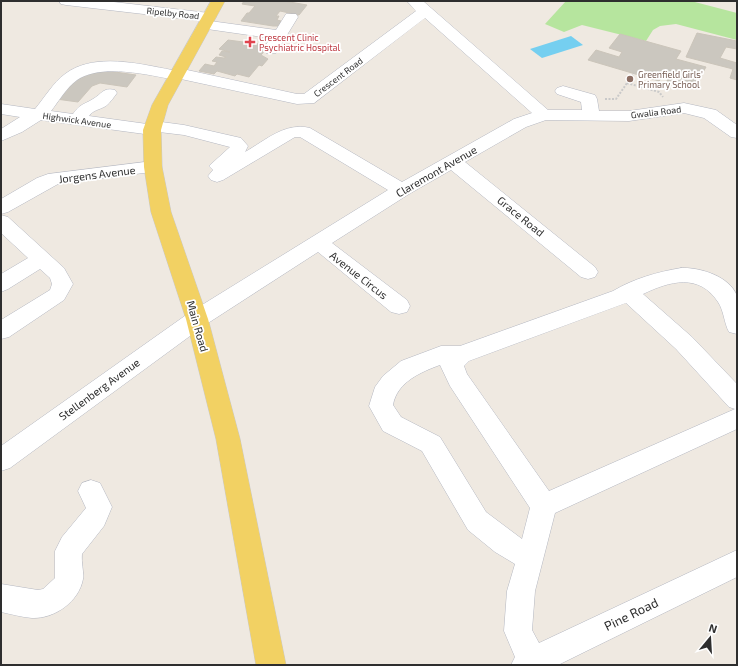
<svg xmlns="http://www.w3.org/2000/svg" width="738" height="666" font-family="'Exo 2',sans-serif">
  <rect width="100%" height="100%" fill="#efe9e1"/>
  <!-- green -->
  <polygon fill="#b6e59e" points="566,1 691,1 737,13 737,40 676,24 660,26 653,30 646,41 582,25 564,32 545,24"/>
  <!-- water -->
  <polygon fill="#75cff0" points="571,36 583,45 542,58 530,49"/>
  <!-- building -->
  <g fill="#cbc7bf" stroke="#cbc5ba">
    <polygon points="244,1 284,1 307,5 299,15 280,11 276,16 279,16 277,20 281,21 278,26 273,26 241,21 247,13 249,13 255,6 242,4"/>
    <polygon points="697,33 737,41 737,49 726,47 720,58 737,63 737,80 730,78 733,69 686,57"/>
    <polygon points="620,34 681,51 676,59 706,67 694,88 667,81 668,78 662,77 659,81 588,60 596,50 619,57 622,52 609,48"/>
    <polygon points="228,40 259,44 257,46 267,48 261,55 268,59 262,66 259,65 249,77 237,74 235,76 217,71 214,74 199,71 205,64 214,66 217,62 212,61 216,57 224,58 226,57 219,55 222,51 230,52 219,49"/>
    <polygon points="101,70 136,75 127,87 100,83 92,86 78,102 56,99 75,78"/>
  </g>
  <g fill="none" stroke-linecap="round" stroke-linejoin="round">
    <!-- minor casing -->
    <g stroke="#b4b7c1" stroke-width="1">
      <g id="minor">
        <polygon points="59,1 105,1 209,13 214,14 216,17 214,20 210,21 276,30 286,14 296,14 298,17 276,53 266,53 263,50 270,38 200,28 198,25 200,22 204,21 66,5 61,4"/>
        <path d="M407,1H423L548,110H582L581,102L557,94L555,91L557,88L563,86L595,95L597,99L599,111H629L684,103L716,110L737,125V138L731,137L704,118L684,113L629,121L546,120L526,127L465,162L595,267L598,272L595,277L588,279L581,277L451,170L409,194L332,243L407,300L410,306L407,312L399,314L391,312L318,252L205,325L10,468L1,471V446L189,313L388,190L300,137H295L223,180L217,182L211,180L208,176L213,170L209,166L230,147L184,135L159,132L152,135L41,120L22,132L1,141V129L20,117L1,114V104L35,109C45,97 53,83 65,74C94,52 140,64 172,70L178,68L297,94H304L416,11ZM425,18L532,113L514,119L402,182L310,128C285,122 266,140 245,152L248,146L241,138L184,125L154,121L147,124L89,116C93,110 99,110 106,106C110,103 114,97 117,93L115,90C103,87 102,94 93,99C83,105 80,104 73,114L51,111C59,101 66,88 77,80C101,63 149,75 176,80L181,79L297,104L314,103Z"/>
        <polygon points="153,161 159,163 162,167 159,171 58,184 8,212 1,214 1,199 37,178 48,174"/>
        <polygon points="1,215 8,217 64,268 73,284 64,300 9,337 1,339 1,320 50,290 52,284 50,278 40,269 8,289 1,292 1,274 28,258 1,233"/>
        <path d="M681,268C699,267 730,276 737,296C738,305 737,325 737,334L729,332C724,323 724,311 718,302C699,273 670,281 643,294L692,337L737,384V429L555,513L535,591L532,630L539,643L737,550V577L558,665H511L515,657L504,631L507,591L515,564L495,552L468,530L422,451L383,431L369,406L375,387L383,376L401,361L441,346H460L613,291C633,279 657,272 681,268ZM626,303L676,349L729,407L735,409L549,491L467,374L464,366L469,361ZM440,365L450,386L530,508L522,539L486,512L440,437L401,417L393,405C397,382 421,372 440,365Z"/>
        <path d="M91,480L100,483L112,507L104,526L82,554C81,563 84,571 83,579C79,602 54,619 32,618C21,617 11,614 1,612V584L38,590L43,589L55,578V551L62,537L86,508L78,491L82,483Z"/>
      </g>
    </g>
    <!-- major casing -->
    <g stroke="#c9c9c9" stroke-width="1">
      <polygon id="major" points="211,1 225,1 168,105 161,130 162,167 171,212 208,319 240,439 286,665 256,665 216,439 186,319 151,212 144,167 143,130 152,105"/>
    </g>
    <!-- path -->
    <g stroke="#c9c9c9" stroke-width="2" stroke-dasharray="2 1.5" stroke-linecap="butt">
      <polyline points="627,83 659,92 663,97"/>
      <polyline points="605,99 616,99 634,73"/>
    </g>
    <!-- minor -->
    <use href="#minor" fill="#fff" fill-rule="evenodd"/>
    <!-- major -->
    <use href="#major" fill="#f2d163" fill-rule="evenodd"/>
  </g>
  <!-- markers -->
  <path fill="#e0444e" stroke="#fff" stroke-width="1.5" d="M248 36h4v4h4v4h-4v4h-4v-4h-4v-4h4z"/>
  <circle fill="#8d6e63" stroke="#fff" stroke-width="1.5" cx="630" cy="79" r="4"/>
  <g text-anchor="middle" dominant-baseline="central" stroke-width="3.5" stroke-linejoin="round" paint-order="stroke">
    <!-- far-street labels -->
    <g font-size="9" fill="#2e2e2e" stroke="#fff">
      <text transform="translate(173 13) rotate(6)">Ripelby Road</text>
      <text transform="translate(338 77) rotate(-37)">Crescent Road</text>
      <text transform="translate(656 112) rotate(-7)">Gwalia Road</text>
      <text transform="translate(77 120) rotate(8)">Highwick Avenue</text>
    </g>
    <!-- far-health labels -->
    <g font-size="9" fill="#be3a42" stroke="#fff" text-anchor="start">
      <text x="259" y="37">Crescent Clinic<tspan x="259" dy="10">Psychiatric Hospital</tspan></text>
    </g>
    <!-- far-education labels -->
    <g font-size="9" fill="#785e54" stroke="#fff" text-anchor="start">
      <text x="638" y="74">Greenfield Girls'<tspan x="638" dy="10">Primary School</tspan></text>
    </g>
    <!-- street labels -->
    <g font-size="11" fill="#2e2e2e" stroke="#fff">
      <text transform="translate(436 171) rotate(-30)">Claremont Avenue</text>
      <text transform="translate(97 174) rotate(-7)">Jorgens Avenue</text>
      <text transform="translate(521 216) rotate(39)">Grace Road</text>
      <text transform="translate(359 275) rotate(38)">Avenue Circus</text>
      <text transform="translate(198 326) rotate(74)">Main Road</text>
      <text transform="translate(99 389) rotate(-36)">Stellenberg Avenue</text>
    </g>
    <!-- near-street labels -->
    <g font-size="13" fill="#2e2e2e" stroke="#fff">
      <text transform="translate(631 614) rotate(-26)">Pine Road</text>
    </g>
  </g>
  <!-- border -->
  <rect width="738" height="666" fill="none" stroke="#2e2e2e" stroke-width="4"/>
  <!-- north arrow -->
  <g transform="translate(710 638) rotate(18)" stroke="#ffffff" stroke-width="3" paint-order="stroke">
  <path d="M0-3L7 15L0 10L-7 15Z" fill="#2e2e2e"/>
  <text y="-6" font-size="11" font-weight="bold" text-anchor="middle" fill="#2e2e2e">N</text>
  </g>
</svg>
